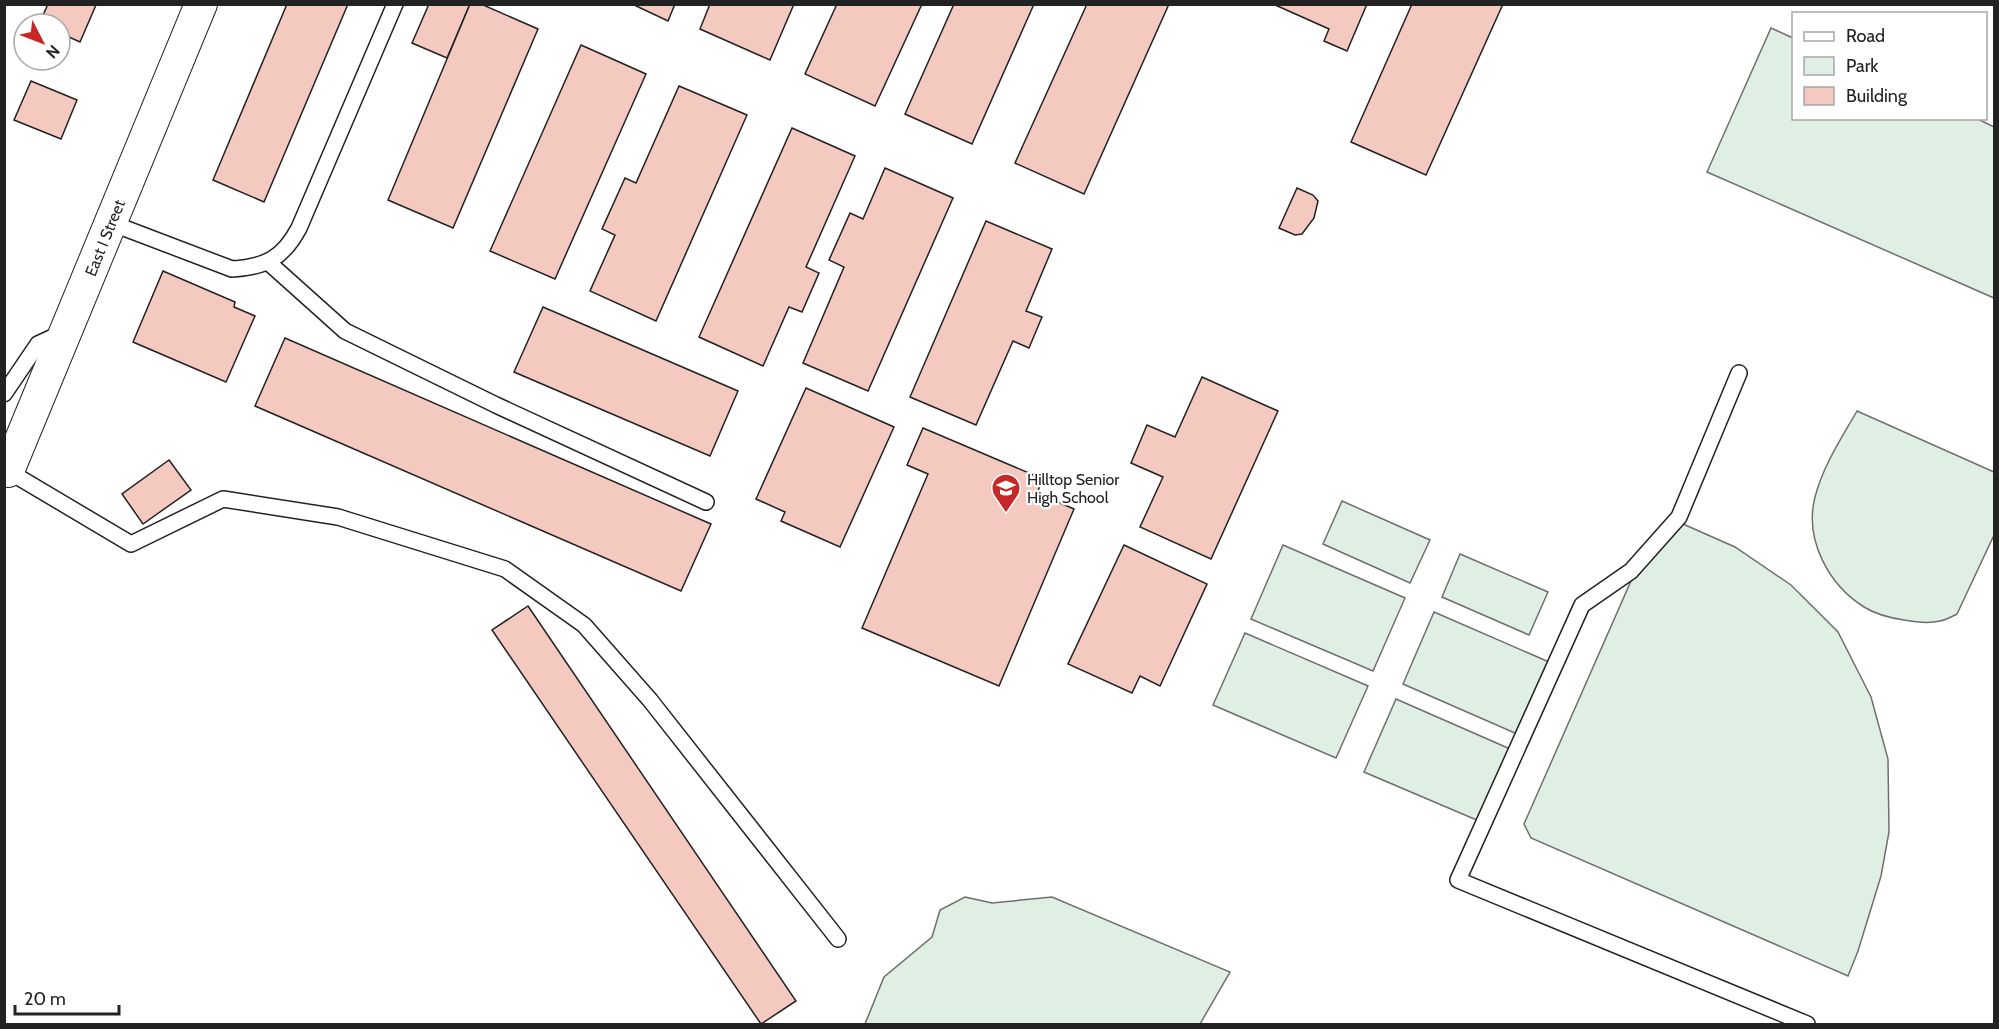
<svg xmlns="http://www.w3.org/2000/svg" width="1999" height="1029" font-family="Cabin,sans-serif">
  <rect width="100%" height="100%" fill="#fff"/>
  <!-- green -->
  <g fill="#e0efe3" stroke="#6f6f6f" stroke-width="1.5">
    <polygon points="1771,28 1793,38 1794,118 1976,118 1994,127 1994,298 1707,172"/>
    <path d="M1857,411L1994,472V535L1957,614C1951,617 1946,620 1940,621C1928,624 1915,622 1904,620C1891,618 1875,614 1864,607C1829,585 1804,540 1815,497C1823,466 1841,439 1857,411Z"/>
    <polygon points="1342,501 1430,540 1410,583 1323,544"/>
    <polygon points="1683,524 1735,547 1791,585 1838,632 1871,697 1888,759 1889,832 1881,876 1858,951 1848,976 1531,838 1524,824 1631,581"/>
    <polygon points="1283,545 1405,598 1373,671 1251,619"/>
    <polygon points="1460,554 1548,592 1529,635 1442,597"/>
    <polygon points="1434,612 1556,665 1524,737 1403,684"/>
    <polygon points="1245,633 1368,686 1336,758 1213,705"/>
    <polygon points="1396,699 1517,752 1486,824 1364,772"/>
    <polygon points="965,897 992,903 1052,897 1230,972 1200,1024 865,1024 884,977 932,937 940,910"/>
  </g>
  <!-- building -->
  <g fill="#f3c9c0" stroke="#222" stroke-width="1.5">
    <polygon points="48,4 96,5 80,42 60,33 60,24 39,24"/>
    <polygon points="287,4 348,4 264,202 213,180"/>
    <polygon points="429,4 470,4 447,58 412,43"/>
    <polygon points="470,4 481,4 538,29 453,228 388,200"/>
    <polygon points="632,4 675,4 668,21"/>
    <polygon points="710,4 794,4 770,60 700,29"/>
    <polygon points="837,4 922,4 875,106 805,74"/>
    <polygon points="954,4 1034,4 972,144 905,114"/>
    <polygon points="1087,4 1169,4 1084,194 1015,163"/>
    <polygon points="1273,4 1367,4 1347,51 1324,41 1329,29"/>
    <polygon points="1412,4 1503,4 1426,175 1351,142"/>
    <polygon points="581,45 646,74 555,279 490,251"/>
    <polygon points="31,81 77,100 61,139 14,120"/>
    <polygon points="679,86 747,115 656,321 590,291 615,235 602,229 625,178 636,183"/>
    <polygon points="792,128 855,156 806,267 819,273 802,312 789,307 763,366 699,337"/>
    <polygon points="885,168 953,198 868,391 803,363 844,267 829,260 850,213 863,219"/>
    <polygon points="1297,188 1313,195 1318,201 1314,218 1302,234 1295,235 1279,228"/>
    <polygon points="986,221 1052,249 1026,311 1042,317 1029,348 1013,341 976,425 910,397"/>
    <polygon points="163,271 235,302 234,307 255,316 226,382 133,342"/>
    <polygon points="543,307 738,391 710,456 514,372"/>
    <polygon points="285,338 711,524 681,591 255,406"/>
    <polygon points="1202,377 1278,411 1211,559 1140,527 1163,477 1131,463 1147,425 1175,437"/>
    <polygon points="806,388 894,427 840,547 781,521 785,512 756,499"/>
    <polygon points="923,428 1043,479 1037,493 1074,509 999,686 862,628 928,474 907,465"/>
    <polygon points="169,460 191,490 143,524 122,494"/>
    <polygon points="1124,545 1207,584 1160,686 1140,676 1132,693 1068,664"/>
    <polygon points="528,606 796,1001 761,1024 492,630"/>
  </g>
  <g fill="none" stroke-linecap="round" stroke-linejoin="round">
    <!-- service casing -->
    <g stroke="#222" stroke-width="18">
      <g id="service">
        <path d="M111,223L232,269C266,267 283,258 299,228L395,4"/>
        <polyline points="268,262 345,331 496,405 706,502"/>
        <polyline points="1739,373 1679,517 1631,571 1582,605 1458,880 1807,1024"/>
        <polyline points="4,394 38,344 64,332"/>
        <polyline points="8,471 131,544 223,499 338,517 505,569 584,625 650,700 838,939"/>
      </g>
    </g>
    <!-- minor casing -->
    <g stroke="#222" stroke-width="34">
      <polyline id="minor" points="8,471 201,4"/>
    </g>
    <!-- service -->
    <use href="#service" stroke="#fff" stroke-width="15"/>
    <!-- minor -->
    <use href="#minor" stroke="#fff" stroke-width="32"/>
  </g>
  <!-- icons -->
  <defs>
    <g id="school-pin" transform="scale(1.5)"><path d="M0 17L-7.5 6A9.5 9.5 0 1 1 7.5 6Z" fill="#c62828" stroke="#fff"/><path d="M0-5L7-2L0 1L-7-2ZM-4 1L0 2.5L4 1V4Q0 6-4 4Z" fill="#fff"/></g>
  </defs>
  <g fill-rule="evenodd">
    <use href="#school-pin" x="1006" y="488"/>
  </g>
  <g text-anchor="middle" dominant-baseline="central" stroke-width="4.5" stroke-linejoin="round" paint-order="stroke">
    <!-- street labels -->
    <g font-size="16" fill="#222" stroke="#fff">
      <text transform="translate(105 238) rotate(-68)">East I Street</text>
    </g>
    <!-- poi labels -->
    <g font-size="16" fill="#222" stroke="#fff" text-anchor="start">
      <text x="1027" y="479">Hilltop Senior<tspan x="1027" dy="18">High School</tspan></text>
    </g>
  </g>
  <!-- border -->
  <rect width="1999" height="1029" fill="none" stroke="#222222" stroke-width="12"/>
  <!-- legend -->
  <rect x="1792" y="12" width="195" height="108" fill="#ffffff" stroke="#a7a7a7" stroke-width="1.5"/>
  <rect x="1804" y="32" width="30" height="9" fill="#ffffff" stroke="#a7a7a7" stroke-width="1.5"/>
  <text x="1846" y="42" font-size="18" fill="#222222">Road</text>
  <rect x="1804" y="57" width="30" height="18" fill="#e0efe3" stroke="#a7a7a7" stroke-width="1.5"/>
  <text x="1846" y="72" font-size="18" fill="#222222">Park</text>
  <rect x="1804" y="87" width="30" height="18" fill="#f3c9c0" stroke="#a7a7a7" stroke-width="1.5"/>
  <text x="1846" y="102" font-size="18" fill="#222222">Building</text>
  <!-- north arrow -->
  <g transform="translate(42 42) rotate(132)"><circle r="28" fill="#ffffff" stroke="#a7a7a7" stroke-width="1.5"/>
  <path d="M0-4.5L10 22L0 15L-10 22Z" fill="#c62828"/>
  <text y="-9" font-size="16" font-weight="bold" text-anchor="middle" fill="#222222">N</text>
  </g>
  <!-- scale -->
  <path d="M15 1005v9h104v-9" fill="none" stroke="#222222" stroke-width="3"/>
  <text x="24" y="1005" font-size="18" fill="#222222" stroke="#ffffff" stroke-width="4.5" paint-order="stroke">20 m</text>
</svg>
